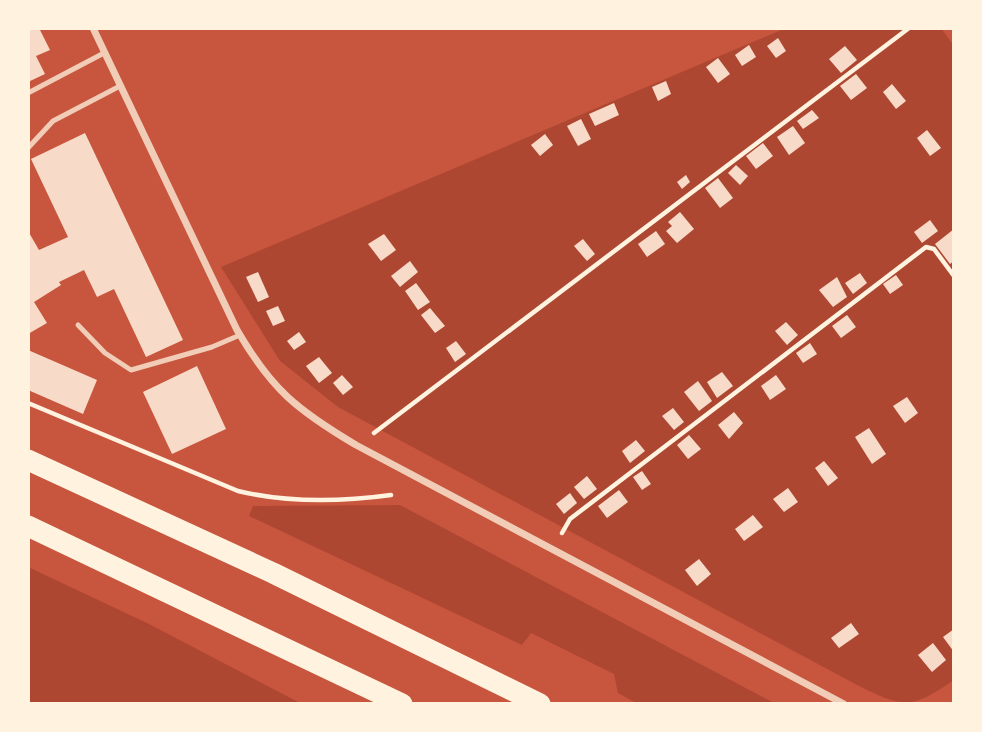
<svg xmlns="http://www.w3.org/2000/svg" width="982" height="732" font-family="'Noto Sans',sans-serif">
  <rect width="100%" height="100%" fill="#c8553d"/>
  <!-- green -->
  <g fill="#ae4732">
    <path d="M786,28H941L954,46V680C910,710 904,708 857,685L338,407L280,361L221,267Z"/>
    <polygon points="400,505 776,704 638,704 618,693 614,674 531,633 522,645 249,516 253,506"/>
    <polygon points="28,567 149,624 302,704 28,704"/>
  </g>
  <!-- building -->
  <g fill="#f7dbc8">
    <polygon points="28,28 39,28 50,50 36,56 45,74 28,82"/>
    <polygon points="778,38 786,51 776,58 767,46"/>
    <polygon points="749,45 756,57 742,66 735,55"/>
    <polygon points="845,46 857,60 841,73 829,59"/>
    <polygon points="718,58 730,74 718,83 706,67"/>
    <polygon points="856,74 867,88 851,100 840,86"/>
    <polygon points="666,81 671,94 658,101 652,87"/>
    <polygon points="892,84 906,101 896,109 883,92"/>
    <polygon points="614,103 619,115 595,126 589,114"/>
    <polygon points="812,110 819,118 803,129 797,121"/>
    <polygon points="581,119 591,139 578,146 567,126"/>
    <polygon points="793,126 805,143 789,155 777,137"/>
    <polygon points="927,130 941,148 930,156 917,138"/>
    <polygon points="85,133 183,340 146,357 114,289 97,297 84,270 59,282 61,285 34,302 47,323 28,334 28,231 39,250 68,237 31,159"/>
    <polygon points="545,134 553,145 540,156 531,145"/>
    <polygon points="763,143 773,156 756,169 746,156"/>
    <polygon points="736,165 748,176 740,185 728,173"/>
    <polygon points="686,175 690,182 682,189 677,182"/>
    <polygon points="718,178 733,198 720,208 705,188"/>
    <polygon points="680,212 694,229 677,243 666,231 672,226 668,222"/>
    <polygon points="930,220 938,231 922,243 914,232"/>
    <polygon points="954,229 954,261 950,264 935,244"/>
    <polygon points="656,231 665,244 647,257 638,244"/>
    <polygon points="384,234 396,250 381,261 368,244"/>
    <polygon points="583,239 595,254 587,261 574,246"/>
    <polygon points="410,261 418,272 400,287 391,276"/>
    <polygon points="258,272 269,297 258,302 246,277"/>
    <polygon points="860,273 867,283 853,294 845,283"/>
    <polygon points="896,275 903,285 890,294 883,284"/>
    <polygon points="837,277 847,297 833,307 819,290"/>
    <polygon points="416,283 430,302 418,310 405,291"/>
    <polygon points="278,306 285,321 273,326 266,311"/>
    <polygon points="430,308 445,326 435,333 421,315"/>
    <polygon points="847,315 856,327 841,338 832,326"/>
    <polygon points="786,322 798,335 787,345 775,331"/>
    <polygon points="299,332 306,342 294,350 287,341"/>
    <polygon points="456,341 466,354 455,362 446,348"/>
    <polygon points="810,343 817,354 803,363 796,353"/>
    <polygon points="28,350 97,380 83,414 28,390"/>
    <polygon points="319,357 332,373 319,383 306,366"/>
    <polygon points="197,366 226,429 172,454 143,392"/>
    <polygon points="722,372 733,386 717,398 707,382"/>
    <polygon points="342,375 353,387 343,395 333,383"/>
    <polygon points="776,375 786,389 770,400 761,386"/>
    <polygon points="698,381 712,401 699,411 684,392"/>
    <polygon points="907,397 918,413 905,423 893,406"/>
    <polygon points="673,408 684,422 674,430 662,416"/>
    <polygon points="734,412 743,423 729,439 718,425"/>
    <polygon points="869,428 886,454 872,464 855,437"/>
    <polygon points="689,435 701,449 688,459 677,445"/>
    <polygon points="636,440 645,451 630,463 622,451"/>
    <polygon points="824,461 838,478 828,486 815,468"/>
    <polygon points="642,471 651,484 642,490 633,477"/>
    <polygon points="587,476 597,489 584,499 574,487"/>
    <polygon points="788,488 798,502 784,512 773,499"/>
    <polygon points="619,490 628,502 607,518 598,506"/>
    <polygon points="570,493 577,503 564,514 556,504"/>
    <polygon points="753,515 763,527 744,541 735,529"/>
    <polygon points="699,559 711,574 697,586 685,570"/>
    <polygon points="851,623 859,634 839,648 831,638"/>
    <polygon points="954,629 954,652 943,637"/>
    <polygon points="933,643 946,660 932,672 918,655"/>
  </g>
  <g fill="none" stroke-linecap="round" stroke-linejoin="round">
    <!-- path -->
    <g stroke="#fff3e0" stroke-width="4.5">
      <path d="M28,403L238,491C288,503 340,502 391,495"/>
      <polyline points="374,433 909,28"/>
      <polyline points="562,533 570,519 926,247 934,249 954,276"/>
    </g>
    <!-- service -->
    <g stroke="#f1ccb7" stroke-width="5">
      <polyline points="28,93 104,53"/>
      <polyline points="28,148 53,121 120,86"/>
      <polyline points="78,325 105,353 131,370 212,347 240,335"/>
    </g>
    <!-- minor -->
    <path stroke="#f1ccb7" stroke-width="7" d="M93,28L237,330C272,390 297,410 356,445L844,704"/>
    <!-- motorway -->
    <g stroke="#fff3e0" stroke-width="21">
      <polyline points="28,460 273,573 540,704"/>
      <polyline points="28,526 402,704"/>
    </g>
  </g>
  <!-- border -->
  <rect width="982" height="732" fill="none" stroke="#fff3e0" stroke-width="60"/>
</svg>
